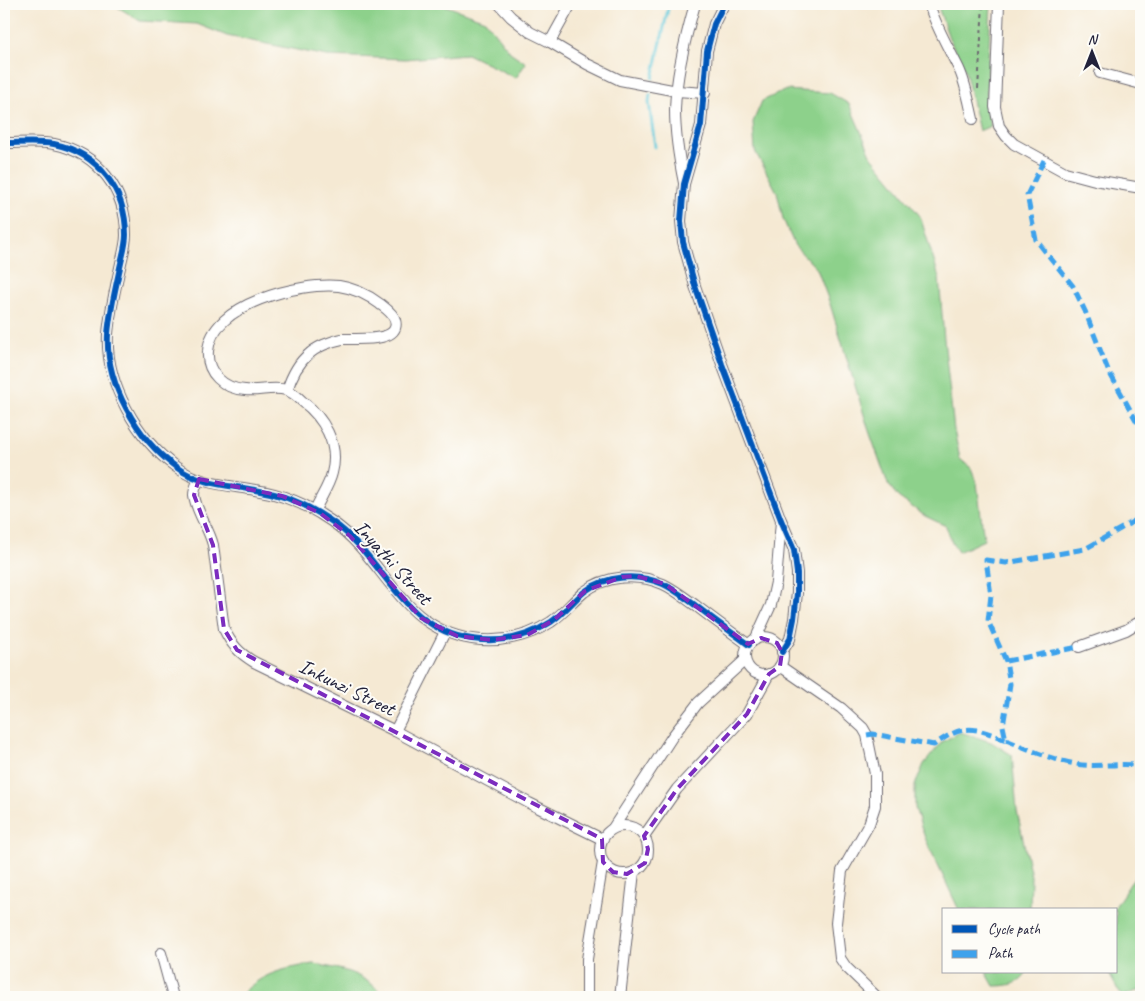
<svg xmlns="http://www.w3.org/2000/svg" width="1145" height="1001" font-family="Caveat,sans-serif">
  <rect width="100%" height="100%" fill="#fdfcf7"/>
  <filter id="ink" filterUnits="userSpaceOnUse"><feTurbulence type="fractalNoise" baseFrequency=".02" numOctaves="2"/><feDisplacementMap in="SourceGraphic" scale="10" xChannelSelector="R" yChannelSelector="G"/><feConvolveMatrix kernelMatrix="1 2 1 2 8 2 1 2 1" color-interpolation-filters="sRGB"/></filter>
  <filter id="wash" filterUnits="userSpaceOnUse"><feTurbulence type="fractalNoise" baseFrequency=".0096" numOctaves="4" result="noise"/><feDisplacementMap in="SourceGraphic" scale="20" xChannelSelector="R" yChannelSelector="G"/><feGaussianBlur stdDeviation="1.12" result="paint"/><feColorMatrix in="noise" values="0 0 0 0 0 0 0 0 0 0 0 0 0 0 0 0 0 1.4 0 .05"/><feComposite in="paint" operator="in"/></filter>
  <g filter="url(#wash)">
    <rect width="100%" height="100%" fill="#f5e9d3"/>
    <!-- green -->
    <g fill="#8dd18b" stroke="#587a63">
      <polygon points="113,4 441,4 485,20 510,52 526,63 516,78 467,54 405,59 327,56 227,36 197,24 140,21"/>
      <polygon points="937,4 991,4 986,109 991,126 979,131 965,70 949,38"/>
      <polygon points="786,90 830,93 849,104 872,157 920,216 939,277 944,339 954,430 960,459 971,468 977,483 984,540 958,552 952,543 946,526 925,516 898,497 888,484 869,431 830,304 817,269 795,246 783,219 777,192 755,151 753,122 762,101"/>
      <polygon points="960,732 991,742 1012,755 1017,811 1031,876 1030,910 959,910 925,838 915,808 915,785 924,764 942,742"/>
      <polygon points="1141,867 1141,989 1122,997 1108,972 1116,972 1116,910 1113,910"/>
      <path d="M313,964C343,969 364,973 385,997H239C261,973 282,969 313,964Z"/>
      <path d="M986,972H1026C1023,985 1005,986 994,986Z"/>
    </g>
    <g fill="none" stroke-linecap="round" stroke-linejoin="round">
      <!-- stream -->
      <g stroke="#5ec8d9" stroke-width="3">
        <polyline points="653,78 669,4"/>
        <polyline points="650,95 649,102 655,147"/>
      </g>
    </g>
  </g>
  <g filter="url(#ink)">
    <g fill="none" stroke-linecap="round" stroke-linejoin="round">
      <!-- minor casing -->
      <g stroke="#6c6870" stroke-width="12">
        <g id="minor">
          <polyline points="499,4 511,17 530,32 550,42 587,64 620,80 677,91 705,93"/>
          <polyline points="724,4 714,24 707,51 701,125 684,184 681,221 683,242 695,286 722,364 781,520 794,550 797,573 797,593 794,619 790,639 782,652"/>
          <path d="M929,4C936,27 948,47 959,69C966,84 969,102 973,119"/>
          <polyline points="999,4 995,107 999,126 1006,136 1014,144 1065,172 1095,180 1141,188"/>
          <polyline points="550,42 571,4"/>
          <polyline points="1100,73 1141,84"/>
          <path d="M4,143C20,143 38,141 54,144C98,153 126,190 126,235C126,244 123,254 121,263C116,286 110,310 108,334C105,383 137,439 176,467C200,485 227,485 255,490C283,494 308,505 331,521C385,557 400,629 472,639C500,643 528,637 551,622C564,613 573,601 584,592C606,575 638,573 663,584C674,589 685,598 695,605C713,619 731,632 749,645"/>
          <path d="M684,183C679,159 675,135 675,110C676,77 686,35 695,4"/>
          <path d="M287,390C291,378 297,364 308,355C316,347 331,341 342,339C353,338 402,344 395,320C393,313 385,308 380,304C368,295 353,288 339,286C300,282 211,304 208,351C206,373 224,389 245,390C258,392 273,386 286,390C292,392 298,397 302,401C323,417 340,444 332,473C329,486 320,498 315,510"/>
          <path d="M199,479C197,484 194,489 194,495C196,512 209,528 213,545L224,629C231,644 239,653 254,662L395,731L529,803L602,839"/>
          <circle cx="764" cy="656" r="19"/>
          <polyline points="755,640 771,605 776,582 781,521"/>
          <polyline points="1079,647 1126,630 1141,621"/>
          <polyline points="780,666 841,708 863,728 867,735 875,774 875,806 869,824 842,871 836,923 840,958 846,967 877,997"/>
          <polyline points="395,731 445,632"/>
          <circle cx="624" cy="850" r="24"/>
          <polyline points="613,828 672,737 698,703 745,660"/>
          <polyline points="644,836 677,789 747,714 769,674"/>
          <polyline points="161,953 173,997"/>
          <polyline points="587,997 587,959 603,862"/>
          <polyline points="620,997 634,872"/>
        </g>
      </g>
      <!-- path -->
      <polyline stroke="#6c6870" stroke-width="2" stroke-dasharray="4 4" stroke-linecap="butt" points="978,89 983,4"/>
      <!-- minor -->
      <use href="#minor" stroke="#fff" stroke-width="10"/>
      <!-- quiet -->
      <g stroke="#3ea2ec" stroke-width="5" stroke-dasharray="10 5" stroke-linecap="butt">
        <polyline points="1044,160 1027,195 1036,240 1073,286 1085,311 1108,370 1141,429"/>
        <polyline points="1006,661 1079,647"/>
        <path d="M867,735L873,734L934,745C964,723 974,727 1006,740L1003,726L1010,684L1006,661L988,621L991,595L986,560L1006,563L1085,549L1141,517"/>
        <path d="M1006,740C1029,749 1051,760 1076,764C1097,768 1120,762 1141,766"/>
      </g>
      <!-- cycleway casing -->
      <g stroke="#fdfcf7" stroke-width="9">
        <g id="cycleway">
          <polyline points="724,4 714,24 707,51 701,125 684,184 681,221 683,242 695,286 722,364 781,520 794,550 797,573 797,593 794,619 790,639 782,652"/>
          <path d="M4,143C20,143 38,141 54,144C98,153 126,190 126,235C126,244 123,254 121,263C116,286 110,310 108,334C105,383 137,439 176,467C200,485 227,485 255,490C283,494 308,505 331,521C385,557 400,629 472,639C500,643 528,637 551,622C564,613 573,601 584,592C606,575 638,573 663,584C674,589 685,598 695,605C713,619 731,632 749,645"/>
        </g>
      </g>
      <!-- cycleway -->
      <use href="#cycleway" stroke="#0057b8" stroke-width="6"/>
    </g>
  </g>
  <!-- marked area -->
  <path fill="none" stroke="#7b2cbf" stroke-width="4" stroke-dasharray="10 6" stroke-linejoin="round" d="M199,479L282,496L320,513L350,536L421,618L457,636L492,640L527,635L554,620L585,591L622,577L636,576L665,584L748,644L761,638L777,643L782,652L780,666L769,674L747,714L677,789L644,836L648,849L645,863L627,874L613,872L603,862L602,839L237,650L224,629L213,545L194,495Z"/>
  <g text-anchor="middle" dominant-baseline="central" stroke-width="4" stroke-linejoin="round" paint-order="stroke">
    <!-- street labels -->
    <g font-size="21" fill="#22223b" stroke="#fdfcf7">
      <text transform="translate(393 562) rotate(48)">Inyathi Street</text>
      <text transform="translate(347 687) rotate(26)">Inkunzi Street</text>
    </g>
  </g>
  <!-- margin -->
  <rect width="1145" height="1001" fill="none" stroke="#fdfcf7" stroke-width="20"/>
  <!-- legend -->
  <rect x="942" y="908" width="175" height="65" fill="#fdfcf7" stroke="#a5a5ac"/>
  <rect x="952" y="925" width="25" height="8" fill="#0057b8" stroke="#a5a5ac"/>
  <text x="988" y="934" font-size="15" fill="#22223b">Cycle path</text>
  <rect x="952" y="950" width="25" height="8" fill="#3ea2ec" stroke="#a5a5ac"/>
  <text x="988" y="958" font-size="15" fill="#22223b">Path</text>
  <!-- north arrow -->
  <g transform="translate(1092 52)" stroke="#fdfcf7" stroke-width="4" paint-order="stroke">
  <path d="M0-4L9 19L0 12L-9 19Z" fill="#22223b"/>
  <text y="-8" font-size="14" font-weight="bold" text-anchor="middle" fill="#22223b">N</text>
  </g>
</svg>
